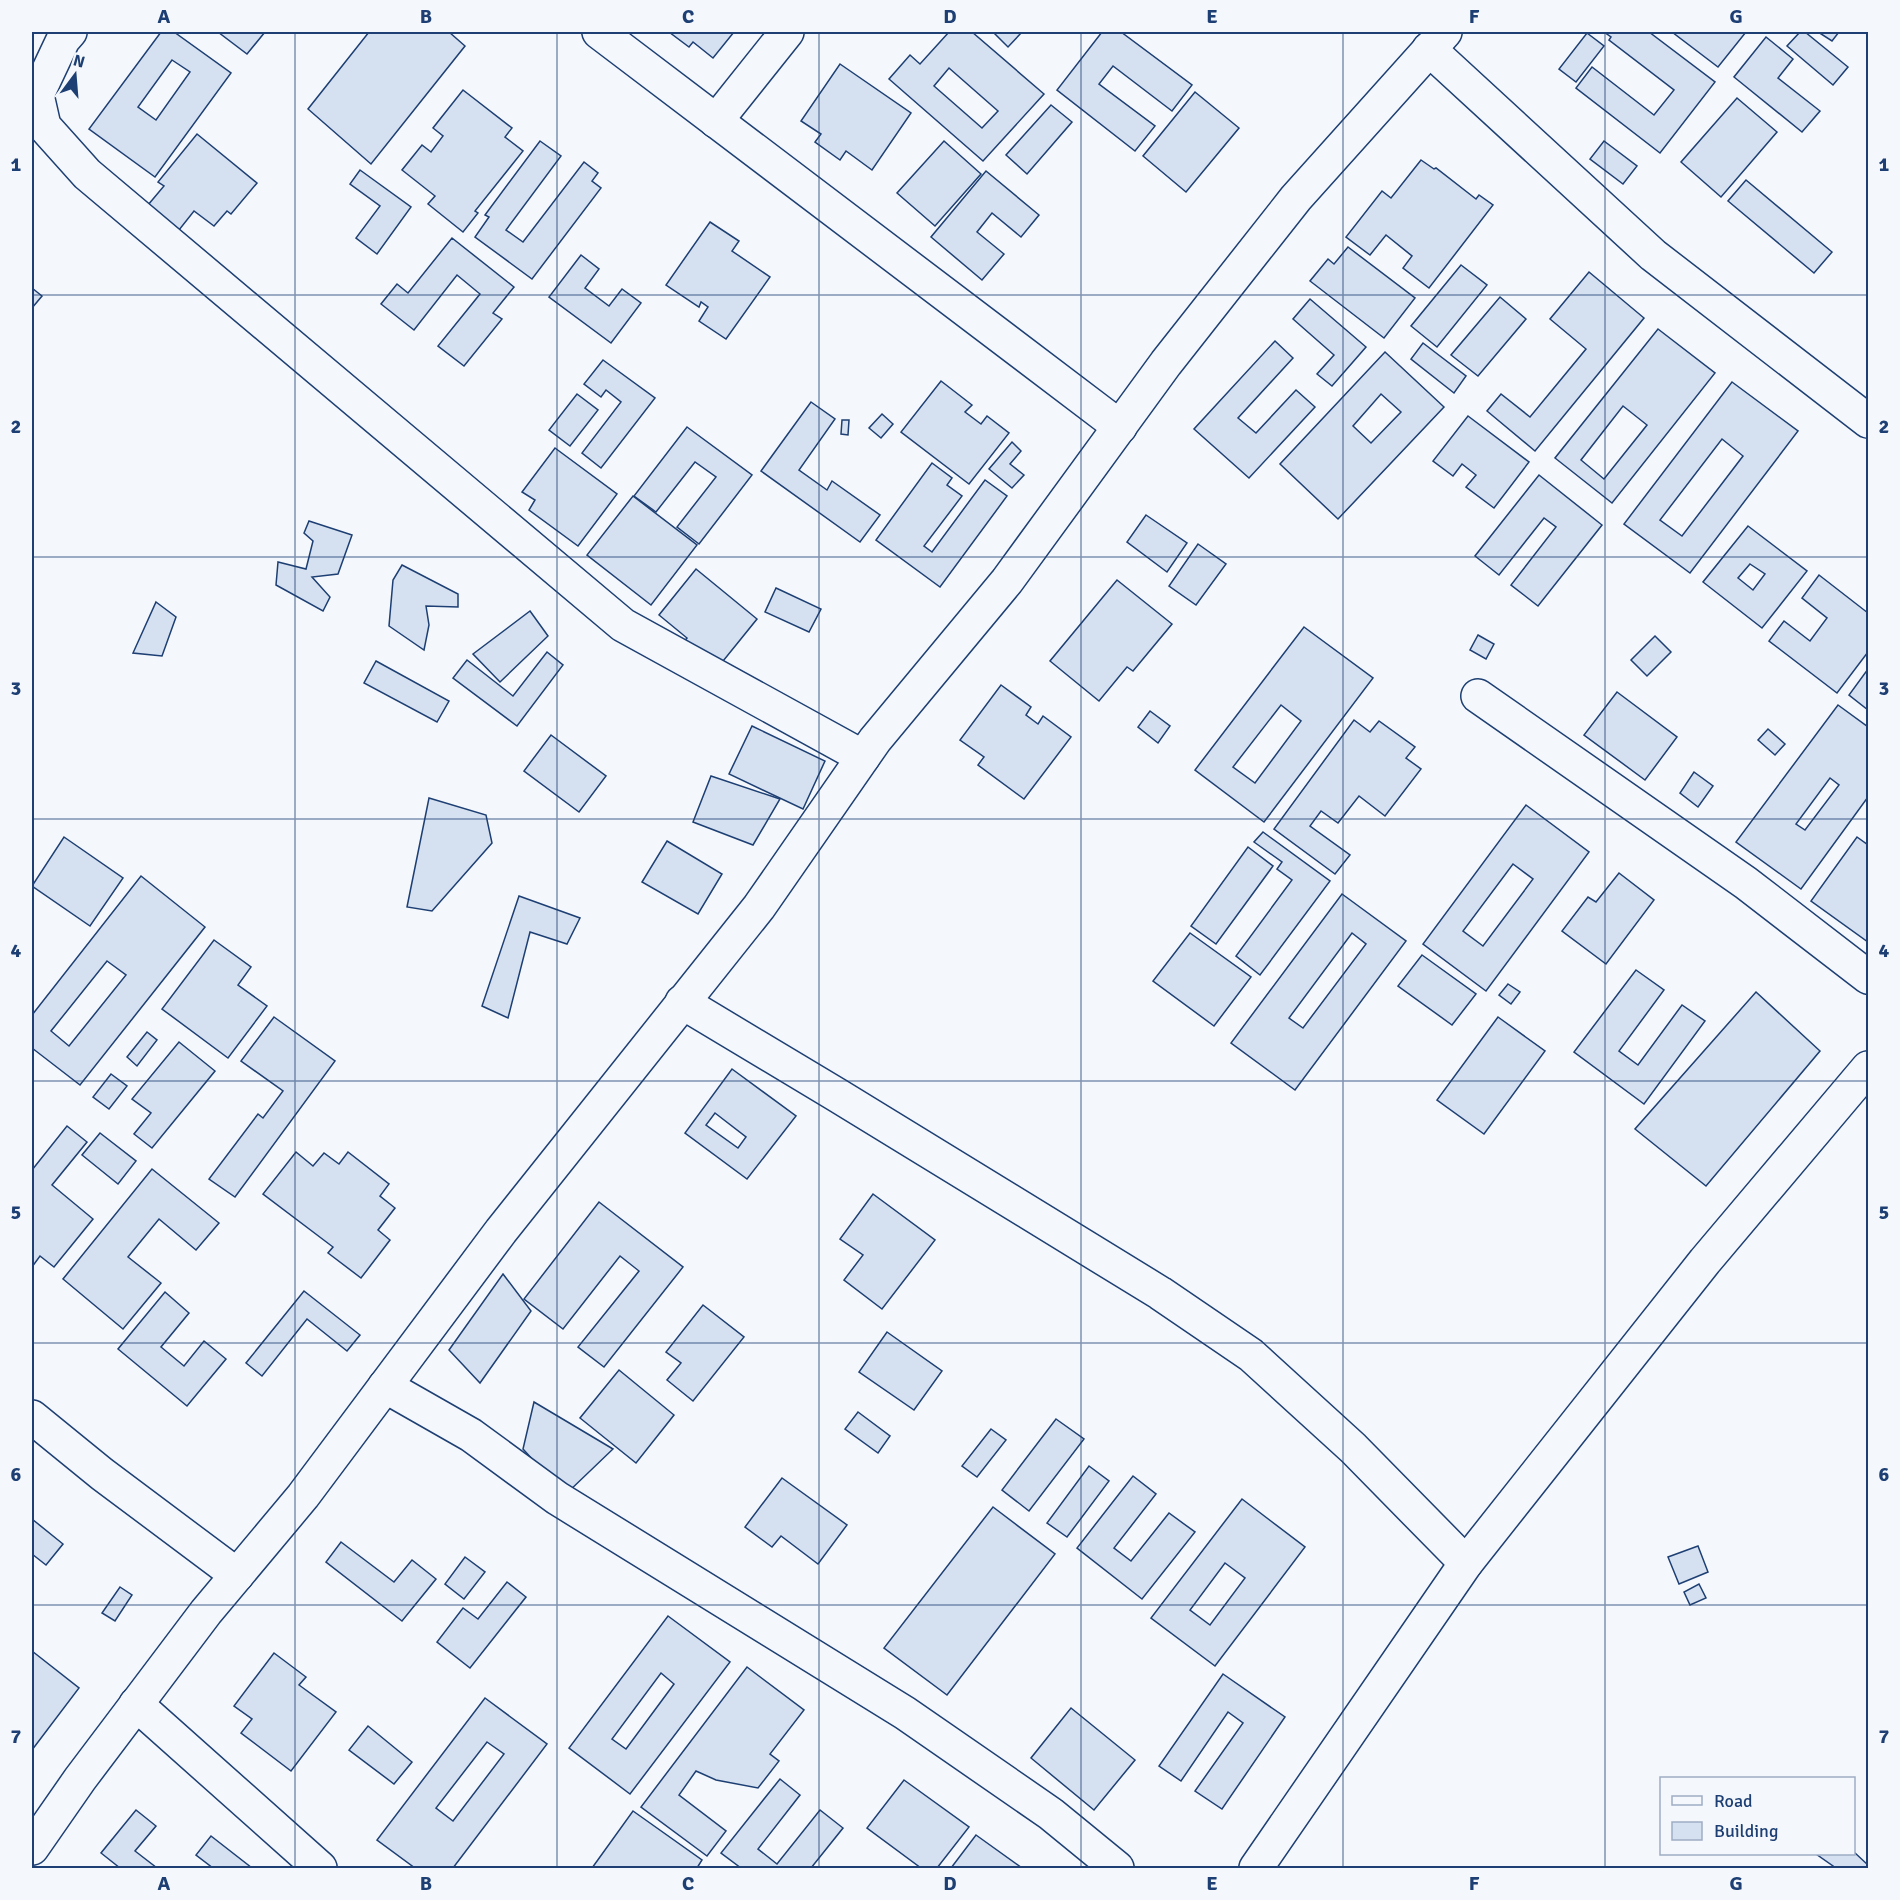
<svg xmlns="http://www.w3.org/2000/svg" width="1900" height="1900" font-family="Signika,sans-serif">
  <rect width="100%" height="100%" fill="#f4f7fb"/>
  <!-- building -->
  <g fill="#d5e0f0" stroke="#1d3f73" stroke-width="1.5" fill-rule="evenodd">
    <path d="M161,32H174L231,73L155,177L89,129ZM172,60L190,72L156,120L138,107Z"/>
    <polygon points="218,32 265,32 247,54"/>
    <polygon points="369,32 449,32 465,46 371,164 308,109"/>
    <polygon points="669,32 734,32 713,58 693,42 689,47"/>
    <path d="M949,32H972L1044,94L983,161L889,79L910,55L920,64ZM949,68L998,111L982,128L934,86Z"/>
    <polygon points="993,32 1022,32 1008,47"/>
    <polygon points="1102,32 1121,32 1192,85 1172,111 1113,66 1099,84 1155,126 1135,151 1057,90"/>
    <polygon points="1604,32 1649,32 1715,82 1660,153 1576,88 1592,67 1654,115 1674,90 1609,40 1611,37"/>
    <polygon points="1672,32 1746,32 1718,67"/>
    <polygon points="1800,32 1805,32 1848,67 1833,85 1787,46"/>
    <polygon points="1818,32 1839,32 1832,41"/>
    <polygon points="1587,33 1604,46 1576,82 1559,69"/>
    <polygon points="1766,37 1793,59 1778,78 1820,111 1802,132 1734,77"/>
    <polygon points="840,64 911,113 872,170 846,151 840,160 815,142 821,134 801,121"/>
    <polygon points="463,90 512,128 505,137 523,151 475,211 478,213 463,232 428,204 435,196 402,170 422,145 431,152 443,136 433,128"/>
    <polygon points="1195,92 1239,128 1186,192 1143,156"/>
    <polygon points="1737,98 1777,132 1721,197 1681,162"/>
    <polygon points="1051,105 1072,122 1027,174 1006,155"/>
    <polygon points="197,134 257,183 231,214 227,211 214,226 194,211 179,230 148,205 164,186 158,182"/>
    <polygon points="540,141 561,156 506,230 523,242 584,162 598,173 592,181 601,188 532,279 475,237 489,217 485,215"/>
    <polygon points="944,141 981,174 935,226 897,193"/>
    <polygon points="1604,141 1637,166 1623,184 1590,159"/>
    <polygon points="1421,160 1434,169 1436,168 1476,199 1479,195 1493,205 1429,288 1403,268 1412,256 1386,235 1370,255 1346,237 1382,191 1391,198"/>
    <polygon points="360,170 411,207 377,254 356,238 380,206 350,184"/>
    <polygon points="986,171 1039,215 1021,237 992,213 977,232 1004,254 982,280 931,237"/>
    <polygon points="1746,180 1832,252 1814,273 1728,201"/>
    <polygon points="710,222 739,241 732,251 770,277 726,339 699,321 708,307 701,302 699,307 666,285"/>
    <polygon points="452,238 514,287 493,313 502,319 464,366 438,346 480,294 457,275 414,330 381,304 397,284 408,293"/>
    <polygon points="1348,247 1415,298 1384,338 1310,281 1328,259 1334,264"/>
    <polygon points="581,255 599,269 585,288 609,306 622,289 641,303 611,343 549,297"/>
    <polygon points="1461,265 1487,285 1437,347 1411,326"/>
    <polygon points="1589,272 1644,318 1535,451 1487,411 1501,394 1530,417 1586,349 1550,319"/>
    <polygon points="32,288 42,296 32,308"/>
    <polygon points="1500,297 1526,319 1478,376 1451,355"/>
    <polygon points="1310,299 1366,347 1332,386 1317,374 1334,355 1293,319"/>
    <path d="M1658,329L1715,373L1612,503L1555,458ZM1623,406L1647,425L1604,479L1581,460Z"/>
    <polygon points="1275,341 1293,358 1238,418 1256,433 1296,390 1315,407 1249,478 1194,429"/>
    <polygon points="1423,343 1466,376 1454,393 1411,359"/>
    <path d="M1385,352L1444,407L1338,519L1280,464ZM1381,394L1401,412L1371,443L1353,426Z"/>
    <polygon points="603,360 655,398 601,468 582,453 621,402 606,390 601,397 584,384"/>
    <polygon points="941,381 972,405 965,412 981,424 987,416 1009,433 969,484 901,432"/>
    <path d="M1732,382L1798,431L1690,573L1624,524ZM1722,439L1743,456L1682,536L1660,520Z"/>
    <polygon points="577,394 598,410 570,446 549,430"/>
    <polygon points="811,402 835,419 799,470 827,490 832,481 880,515 860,542 761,471"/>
    <polygon points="882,414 893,424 881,438 869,428"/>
    <polygon points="1468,416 1529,462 1494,508 1466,487 1476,475 1462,464 1453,476 1433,461"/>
    <polygon points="842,420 849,420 848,435 841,434"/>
    <polygon points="687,427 752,475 699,544 677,527 716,477 695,462 656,512 634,496"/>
    <polygon points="1012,442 1021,451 1010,464 1024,475 1012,488 989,469"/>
    <polygon points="555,448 617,494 578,546 529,510 535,500 522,492"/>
    <polygon points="932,463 952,478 947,485 962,496 924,546 932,552 985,480 1007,496 940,587 876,540"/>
    <polygon points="1539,475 1602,525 1538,606 1511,585 1556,527 1544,518 1499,575 1475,556"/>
    <polygon points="633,496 697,545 651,605 587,555"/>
    <polygon points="1146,515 1187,543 1167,572 1127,542"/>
    <polygon points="309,521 352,535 338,574 312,577 330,597 323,611 276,585 278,562 306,569 313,541 304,533"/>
    <path d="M1748,526L1807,571L1762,628L1703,582ZM1750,564L1765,574L1753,590L1738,578Z"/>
    <polygon points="1198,544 1226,564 1196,605 1169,586"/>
    <polygon points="402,565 458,594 458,607 426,606 429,625 424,650 389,626 393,580"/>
    <polygon points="696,569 757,619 715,671 682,644 687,638 659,615"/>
    <polygon points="1819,575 1868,613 1868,652 1837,693 1769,641 1784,621 1810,641 1827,618 1802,598"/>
    <polygon points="1117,580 1172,624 1133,671 1127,667 1099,701 1050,661"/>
    <polygon points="776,588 821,609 809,632 765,612"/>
    <polygon points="156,602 176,617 162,656 133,653"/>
    <polygon points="530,611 548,636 500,682 473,654"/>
    <path d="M1304,627L1373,678L1264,822L1195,770ZM1281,705L1301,721L1255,783L1233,767Z"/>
    <polygon points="1478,635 1494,644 1486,659 1470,650"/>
    <polygon points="1655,636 1671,652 1647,676 1631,660"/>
    <polygon points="547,652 563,665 517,726 453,678 467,660 513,696"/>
    <polygon points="376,661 449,701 437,722 364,683"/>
    <polygon points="1868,669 1868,710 1849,695"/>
    <polygon points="1001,685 1031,707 1026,715 1038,724 1043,716 1071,737 1024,799 978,765 984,757 960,740"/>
    <polygon points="1617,692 1677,737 1645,780 1584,735"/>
    <path d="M1838,705L1868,727V797L1801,889L1736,842ZM1830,778L1839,785L1805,830L1796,824Z"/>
    <polygon points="1150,711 1170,726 1158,743 1138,727"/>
    <polygon points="1354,720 1370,732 1379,721 1415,747 1406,758 1421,769 1385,816 1359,796 1338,823 1321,811 1310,826 1350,855 1335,874 1274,829"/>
    <polygon points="752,726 825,761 803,809 729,774"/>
    <polygon points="1768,729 1785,744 1775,755 1758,740"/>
    <polygon points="551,735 606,776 579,812 524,771"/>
    <polygon points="1694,772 1713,786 1698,807 1680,793"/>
    <polygon points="711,776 780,799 753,845 693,822"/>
    <polygon points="429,798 486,815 492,843 432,911 407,907"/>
    <path d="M1526,805L1589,852L1486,991L1423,944ZM1513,864L1533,879L1483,946L1463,931Z"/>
    <polygon points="1263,832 1330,881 1260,975 1236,956 1292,880 1277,869 1282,862 1254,842"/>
    <polygon points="64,837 123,878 90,926 32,886"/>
    <polygon points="1857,837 1868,845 1868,942 1811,901"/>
    <polygon points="667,841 722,874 698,914 642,882"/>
    <polygon points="1248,847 1273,866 1216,944 1191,926"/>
    <polygon points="1619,873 1654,900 1606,964 1562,931 1588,897 1596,902"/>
    <path d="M141,876L205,927L80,1085L32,1048V1015ZM107,961L126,975L69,1046L51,1031Z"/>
    <path d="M1342,894L1406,941L1295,1090L1231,1043ZM1352,933L1366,944L1303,1028L1289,1018Z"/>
    <polygon points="519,896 580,918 567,944 530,932 508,1018 482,1006"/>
    <polygon points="1190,933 1251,977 1214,1026 1153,981"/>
    <polygon points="214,940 251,967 238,985 267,1006 228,1058 162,1009"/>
    <polygon points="1422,955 1476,994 1452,1025 1398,986"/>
    <polygon points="1636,970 1664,990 1619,1051 1638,1065 1682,1005 1705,1021 1644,1104 1574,1052"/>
    <polygon points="1508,984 1520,992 1511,1004 1499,995"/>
    <polygon points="1756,992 1820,1051 1706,1186 1635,1129"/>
    <polygon points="274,1017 335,1061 235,1197 209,1179 258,1114 263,1118 283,1091 241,1061"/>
    <polygon points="1498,1017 1545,1051 1484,1134 1437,1100"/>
    <polygon points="147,1032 157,1040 137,1066 127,1057"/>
    <polygon points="179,1042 215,1071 152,1148 134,1134 151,1113 132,1099"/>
    <path d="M732,1069L796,1116L747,1179L685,1133ZM715,1113L746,1137L738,1148L706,1125Z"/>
    <polygon points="111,1074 127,1086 109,1109 93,1097"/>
    <polygon points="67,1126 87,1142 52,1185 93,1219 54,1267 40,1256 32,1267 32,1170"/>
    <polygon points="100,1133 136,1161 118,1184 82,1155"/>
    <polygon points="296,1152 313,1166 324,1153 339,1164 348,1152 389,1184 380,1196 395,1208 378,1230 390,1240 361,1278 328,1253 333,1247 263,1194"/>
    <polygon points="152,1169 219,1223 196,1250 159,1219 128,1257 161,1283 123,1329 63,1279"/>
    <polygon points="873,1194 935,1240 882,1309 844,1280 863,1255 840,1239"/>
    <polygon points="599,1202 683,1267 604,1367 578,1347 639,1271 620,1256 563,1329 524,1299"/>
    <polygon points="503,1274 531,1311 480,1383 449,1350"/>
    <polygon points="304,1291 360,1335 347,1351 307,1319 262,1376 246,1363"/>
    <polygon points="165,1292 189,1313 161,1347 184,1366 204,1341 226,1359 187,1406 118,1349"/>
    <polygon points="703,1305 744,1337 693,1401 667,1380 681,1363 666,1352"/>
    <polygon points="887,1332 942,1371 914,1410 859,1372"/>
    <polygon points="619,1370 674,1415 636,1463 580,1418"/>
    <polygon points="534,1402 613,1449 565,1495 523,1449"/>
    <polygon points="858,1412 890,1436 878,1453 845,1429"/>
    <polygon points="1056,1419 1084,1439 1029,1511 1002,1490"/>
    <polygon points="991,1429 1006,1440 977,1477 962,1466"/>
    <polygon points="1089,1466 1109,1481 1067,1537 1047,1523"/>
    <polygon points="1133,1476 1156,1494 1114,1548 1131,1561 1169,1513 1195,1532 1142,1599 1077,1548"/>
    <polygon points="782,1478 847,1525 818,1564 781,1536 772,1547 745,1527"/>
    <path d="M1242,1499L1305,1547L1215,1666L1151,1618ZM1225,1563L1245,1578L1210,1625L1190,1610Z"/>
    <polygon points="993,1507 1055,1554 947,1695 884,1648"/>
    <polygon points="32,1519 63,1544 46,1565 32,1554"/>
    <polygon points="341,1542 394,1582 412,1560 436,1579 402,1621 326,1562"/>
    <polygon points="1698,1546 1708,1572 1679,1584 1668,1557"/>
    <polygon points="465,1557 485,1572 464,1599 445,1584"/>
    <polygon points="507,1582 526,1597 470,1668 437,1642 463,1608 478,1619"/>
    <polygon points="1699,1584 1706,1598 1690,1605 1684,1592"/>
    <polygon points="120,1587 132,1595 115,1621 102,1613"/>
    <path d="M668,1616L730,1662L630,1794L569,1748ZM661,1673L674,1684L626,1749L612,1739Z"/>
    <polygon points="32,1651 79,1688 32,1750"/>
    <polygon points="274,1653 306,1677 299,1685 336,1712 291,1771 241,1733 252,1719 234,1706"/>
    <polygon points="747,1667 804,1710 770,1754 779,1761 758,1788 716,1780 696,1771 679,1795 726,1831 707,1856 641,1807"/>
    <polygon points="1223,1674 1285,1717 1222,1809 1195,1791 1243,1723 1228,1712 1181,1781 1159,1766"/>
    <path d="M485,1698L547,1744L453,1868H415L377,1840ZM487,1742L504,1754L453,1821L436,1808Z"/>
    <polygon points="1071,1708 1135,1760 1094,1810 1031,1758"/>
    <polygon points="368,1726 412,1762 394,1784 349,1750"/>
    <polygon points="780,1779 800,1795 758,1849 777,1864 820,1810 843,1828 811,1868 741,1868 721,1853"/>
    <polygon points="904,1780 969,1827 937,1868 921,1868 867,1828"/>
    <polygon points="136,1810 156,1826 135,1851 157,1868 120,1868 101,1853"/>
    <polygon points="633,1811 702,1860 697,1868 592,1868"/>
    <polygon points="976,1835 1022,1868 951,1868"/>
    <polygon points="211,1836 252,1868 213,1868 196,1855"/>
    <polygon points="1854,1852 1868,1865 1868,1868 1836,1868 1816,1854 1854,1854"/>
  </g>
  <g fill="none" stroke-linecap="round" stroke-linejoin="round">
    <!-- minor casing -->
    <g stroke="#1d3f73" stroke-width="36">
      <g id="minor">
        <polyline points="70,32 63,40 37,95 44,126 87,174 623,625 863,757"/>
        <polyline points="599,32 1120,427"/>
        <polyline points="1429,49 1653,255 1868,421"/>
        <polyline points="716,121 787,32"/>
        <polyline points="1478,696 1746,883 1868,977"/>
        <polyline points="682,1002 837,1095 1160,1293 1251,1355 1353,1448 1466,1563"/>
        <polyline points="385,1386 471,1435 557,1498 905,1713 1051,1814 1117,1868"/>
        <polyline points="32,1417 102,1474 237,1575"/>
        <polyline points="136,1704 320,1868"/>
        <polyline points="32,1848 80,1779 206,1612 303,1496 501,1231 759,907 875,740 1007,581 1166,363 1296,198 1445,32"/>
        <polyline points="1256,1868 1466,1563 1705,1261 1868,1068"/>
      </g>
    </g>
    <!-- minor -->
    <use href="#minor" stroke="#f4f7fb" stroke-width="33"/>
  </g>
  <!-- grid -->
  <path fill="none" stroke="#1d3f73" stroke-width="1.5" stroke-opacity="0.55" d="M295,32V1868M557,32V1868M819,32V1868M1081,32V1868M1343,32V1868M1605,32V1868M32,295H1868M32,557H1868M32,819H1868M32,1081H1868M32,1343H1868M32,1605H1868"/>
  <!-- border -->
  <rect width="1900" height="1900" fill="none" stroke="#f4f7fb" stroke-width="66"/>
  <!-- legend -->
  <rect x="1660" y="1777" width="195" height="78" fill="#f4f7fb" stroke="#9eadc5" stroke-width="1.5"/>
  <rect x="1672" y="1796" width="30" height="9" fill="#f4f7fb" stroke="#9eadc5" stroke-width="1.5"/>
  <text x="1714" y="1807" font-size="18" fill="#1d3f73">Road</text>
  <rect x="1672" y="1822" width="30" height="18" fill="#d5e0f0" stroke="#9eadc5" stroke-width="1.5"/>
  <text x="1714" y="1837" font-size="18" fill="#1d3f73">Building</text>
  <!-- north arrow -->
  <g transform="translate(75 75) rotate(16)" stroke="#f4f7fb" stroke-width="4.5" paint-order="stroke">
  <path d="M0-4.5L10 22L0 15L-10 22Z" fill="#1d3f73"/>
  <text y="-9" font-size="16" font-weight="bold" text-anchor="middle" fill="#1d3f73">N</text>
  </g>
  <rect x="33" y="33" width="1834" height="1834" fill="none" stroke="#1d3f73" stroke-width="2"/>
  <g font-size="20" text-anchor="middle" font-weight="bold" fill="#1d3f73">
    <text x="164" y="23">A</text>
    <text x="426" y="23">B</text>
    <text x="688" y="23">C</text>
    <text x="950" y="23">D</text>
    <text x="1212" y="23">E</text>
    <text x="1474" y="23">F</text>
    <text x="1736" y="23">G</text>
    <text x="16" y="171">1</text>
    <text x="1884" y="171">1</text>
    <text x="16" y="433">2</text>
    <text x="1884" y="433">2</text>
    <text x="16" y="695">3</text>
    <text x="1884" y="695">3</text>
    <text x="16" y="957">4</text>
    <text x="1884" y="957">4</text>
    <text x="16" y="1219">5</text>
    <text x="1884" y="1219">5</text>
    <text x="16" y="1481">6</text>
    <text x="1884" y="1481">6</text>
    <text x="16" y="1743">7</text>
    <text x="1884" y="1743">7</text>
    <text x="164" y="1890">A</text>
    <text x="426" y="1890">B</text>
    <text x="688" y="1890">C</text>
    <text x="950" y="1890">D</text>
    <text x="1212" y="1890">E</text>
    <text x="1474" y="1890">F</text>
    <text x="1736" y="1890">G</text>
  </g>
</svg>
